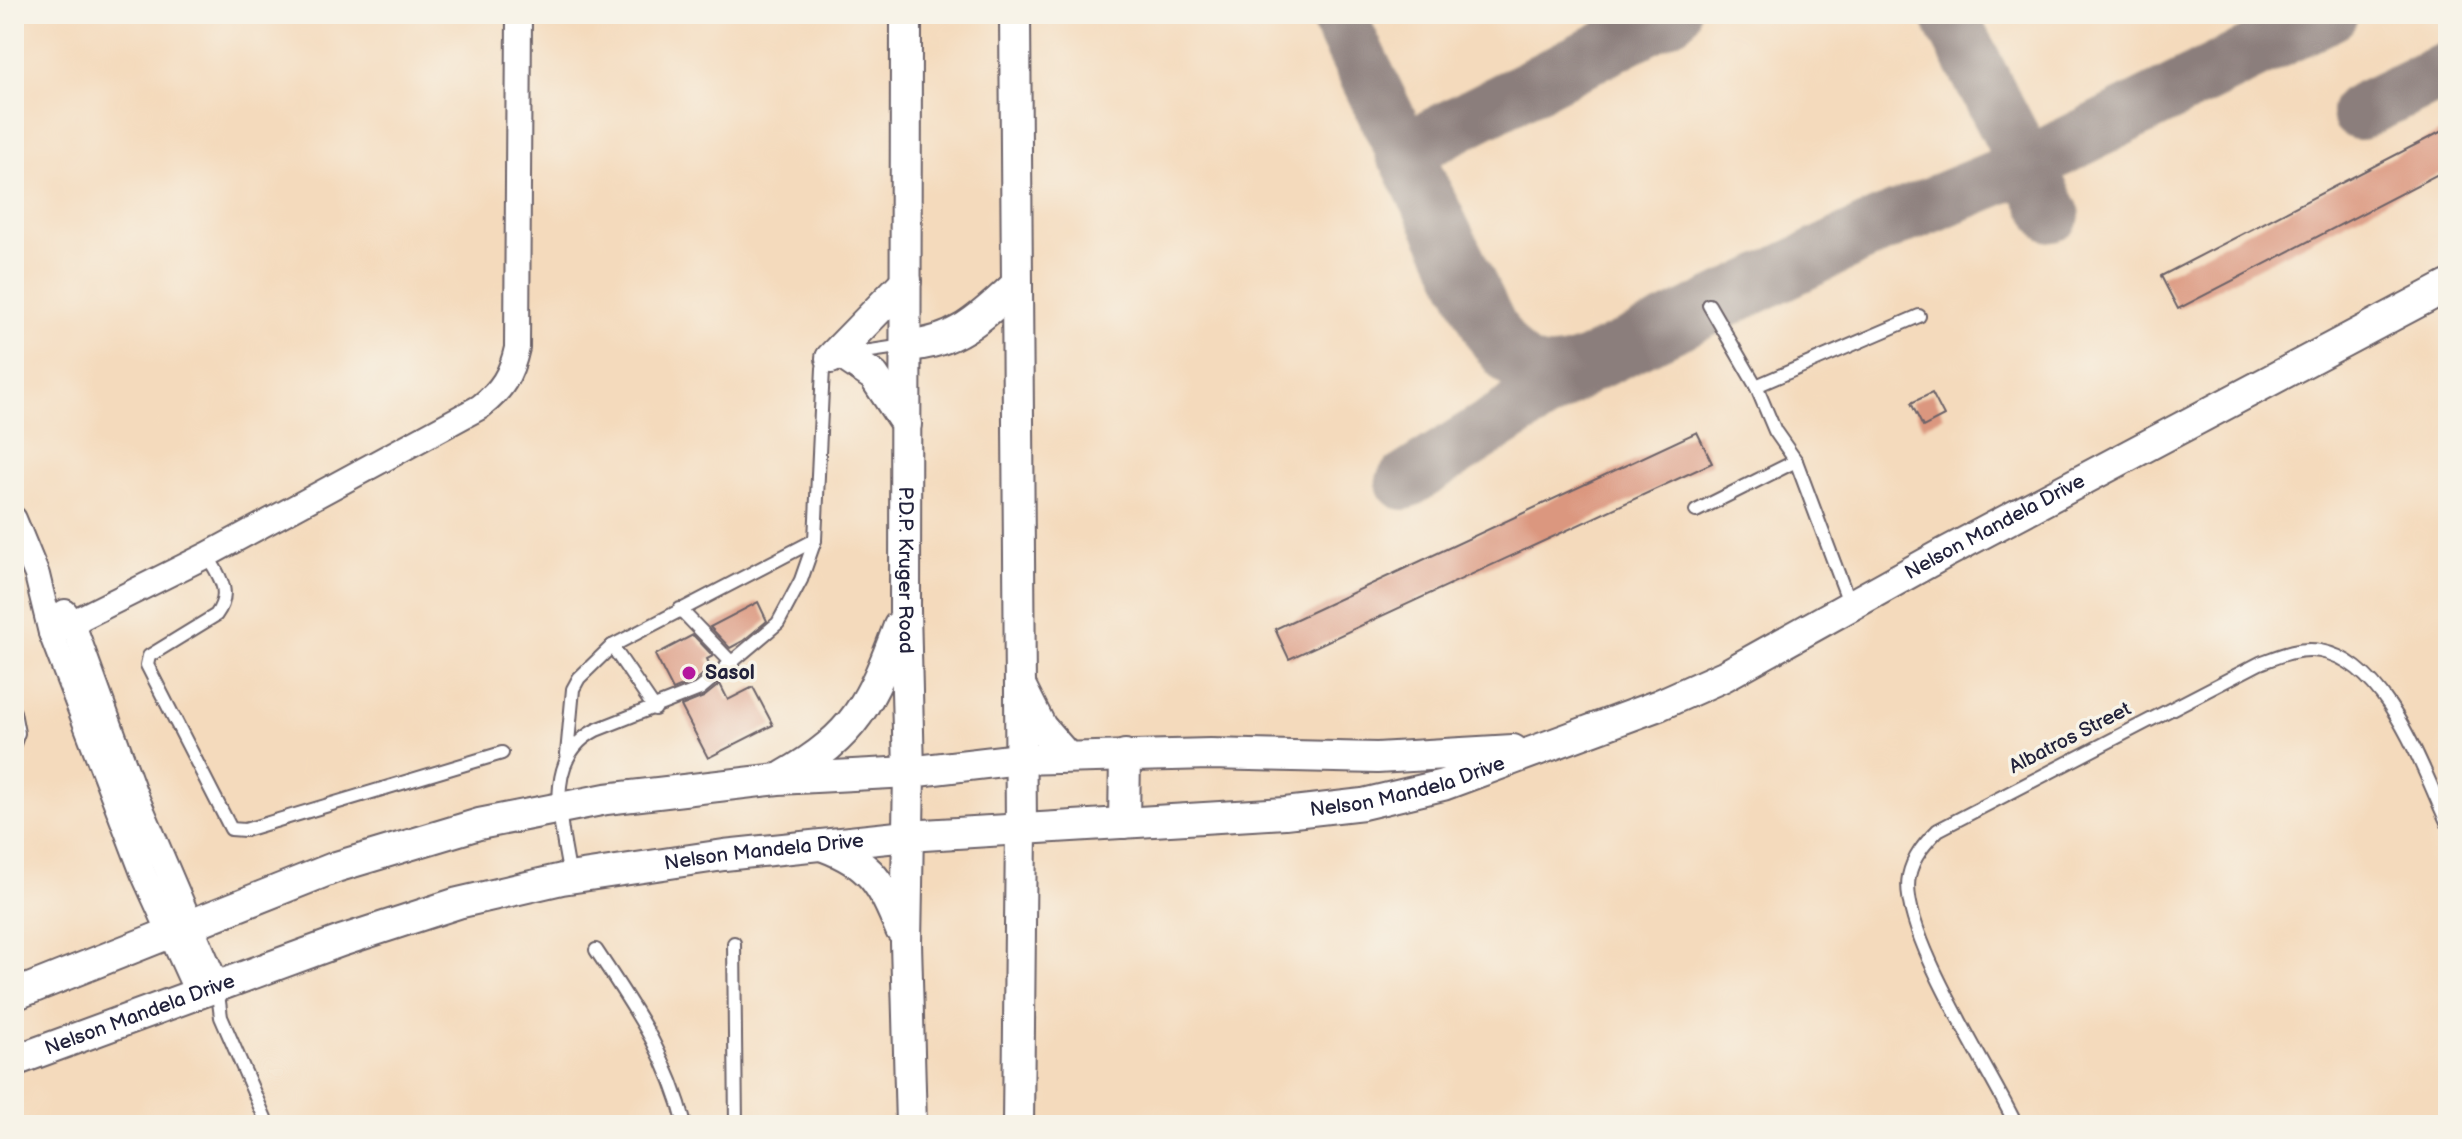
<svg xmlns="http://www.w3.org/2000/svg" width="2462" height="1139" font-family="'Balsamiq Sans',sans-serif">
  <rect width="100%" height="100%" fill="#f7f3e8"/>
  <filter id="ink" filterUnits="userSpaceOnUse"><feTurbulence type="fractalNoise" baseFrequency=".0125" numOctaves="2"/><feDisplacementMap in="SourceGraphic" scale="16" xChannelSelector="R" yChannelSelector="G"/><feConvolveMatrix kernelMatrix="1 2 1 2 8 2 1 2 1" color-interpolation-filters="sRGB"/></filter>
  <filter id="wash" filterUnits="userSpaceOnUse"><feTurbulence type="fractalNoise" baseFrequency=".006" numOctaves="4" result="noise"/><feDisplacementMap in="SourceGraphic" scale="32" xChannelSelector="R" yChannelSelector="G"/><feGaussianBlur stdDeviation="1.8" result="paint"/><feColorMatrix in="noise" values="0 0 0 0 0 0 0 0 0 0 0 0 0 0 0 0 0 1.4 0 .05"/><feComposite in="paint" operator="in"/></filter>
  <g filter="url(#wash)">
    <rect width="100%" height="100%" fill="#f4dabc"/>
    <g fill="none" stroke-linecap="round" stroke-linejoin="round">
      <!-- taxiway -->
      <g stroke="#8b7e7c" stroke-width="56">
        <path d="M1337,14L1492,332C1518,373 1539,383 1585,367L1880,226L2027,165L2330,14"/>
        <polyline points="1948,14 2052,214"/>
        <polyline points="2359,112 2448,69"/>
        <polyline points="1403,152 1672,14"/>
        <polyline points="1404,482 1585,367"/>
      </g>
    </g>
    <g id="blocks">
      <!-- building -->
      <g fill="#db977f">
        <polygon points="2448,128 2448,169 2178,309 2161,276"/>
        <polygon points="1932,393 1944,416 1923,427 1911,403"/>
        <polygon points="1697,432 1712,463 1289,659 1275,629"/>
        <polygon points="758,602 767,621 743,641 730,648 710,627"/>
        <polygon points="693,635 713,656 707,659 711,668 695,681 673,690 655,655"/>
        <polygon points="720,684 728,700 753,687 773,725 708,758 681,706 704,697"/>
      </g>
    </g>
  </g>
  <g filter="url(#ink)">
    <use href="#blocks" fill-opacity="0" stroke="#6c6268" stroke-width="2"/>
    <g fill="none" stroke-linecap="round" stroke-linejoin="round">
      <!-- service casing -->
      <g stroke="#6c6268" stroke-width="16">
        <g id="service">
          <polyline points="1709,305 1756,386 1775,431 1796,461 1850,605"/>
          <polyline points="851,354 904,346"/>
          <polyline points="1756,386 1919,316"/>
          <polyline points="1696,511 1796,461"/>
          <path d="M207,555C219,576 233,592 216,615L149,656L147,665L231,829L245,830L502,753"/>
          <polyline points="680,609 733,664"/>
          <polyline points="612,646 655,709"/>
          <polyline points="14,712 18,733 14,744"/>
          <polyline points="567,754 573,689 579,678 612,646 815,540"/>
          <path d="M570,878C562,828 541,758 596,730L700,689L778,623L801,580L815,540L823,368L830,359"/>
          <polyline points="734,943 736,1125"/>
          <path d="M596,950C635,1009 668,1056 685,1125"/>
          <polyline points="217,986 221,1017 268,1125"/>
          <path d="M2016,1125C1991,1071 1898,930 1909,876C1913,857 1925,843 1938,830L2260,663C2279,656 2299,647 2320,651C2388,663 2422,769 2448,824"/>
        </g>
      </g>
      <!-- minor casing -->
      <g stroke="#6c6268" stroke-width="28">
        <g id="minor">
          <polyline points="14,519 37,575 51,633 143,873 197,992"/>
          <polyline points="65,612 73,624 134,792 217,986"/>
          <path d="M51,633L207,555L480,407C502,390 511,375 517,348L519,14"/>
        </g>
      </g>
      <!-- tertiary casing -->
      <g stroke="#6c6268" stroke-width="34">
        <g id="tertiary">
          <path id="s1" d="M906,14L905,610L909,772L906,943L911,1125"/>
          <polyline points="1015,14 1021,827 1018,1125"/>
          <path d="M906,346C954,344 982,317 1015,286"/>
          <polyline points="843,355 874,376 906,424"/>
          <polyline points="831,358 906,281"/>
          <polyline points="1021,687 1041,727 1067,757"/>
          <path d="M784,776C856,735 871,702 899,626"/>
          <polyline points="1124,823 1125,755"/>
          <path d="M824,846C872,864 882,884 901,930"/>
          <polyline points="14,995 336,867 479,824 606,799 778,779 909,772 1019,759 1210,754 1377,758 1513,750"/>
          <path id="s2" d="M14,1061L341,941L458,903L562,879L724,855L907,836L1285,813L1363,804L1443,785L1659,705L1724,676L1945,553L2448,286"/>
        </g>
      </g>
      <!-- service -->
      <use href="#service" stroke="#fff" stroke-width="12"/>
      <!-- minor -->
      <use href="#minor" stroke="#fff" stroke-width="24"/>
      <!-- tertiary -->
      <use href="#tertiary" stroke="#fff" stroke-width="30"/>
    </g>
  </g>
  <!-- markers -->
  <circle fill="#b5179e" stroke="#f7f3e8" stroke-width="3" cx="689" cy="673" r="8"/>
  <g text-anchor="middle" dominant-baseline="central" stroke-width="7" stroke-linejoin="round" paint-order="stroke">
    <!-- street labels -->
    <g font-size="20" fill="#22223b" stroke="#f7f3e8">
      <text stroke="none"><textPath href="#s2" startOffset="2076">Nelson Mandela Drive</textPath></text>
      <text stroke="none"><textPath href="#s1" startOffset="556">P.D.P. Kruger Road</textPath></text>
      <text transform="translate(2070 738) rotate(-27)">Albatros Street</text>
      <text stroke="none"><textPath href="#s2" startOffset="1430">Nelson Mandela Drive</textPath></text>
      <text stroke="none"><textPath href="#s2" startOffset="782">Nelson Mandela Drive</textPath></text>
      <text stroke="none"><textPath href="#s2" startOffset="134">Nelson Mandela Drive</textPath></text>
    </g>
    <!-- poi labels -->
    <g font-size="20" font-weight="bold" fill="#22223b" stroke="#f7f3e8" text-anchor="start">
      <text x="705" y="673">Sasol</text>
    </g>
  </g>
  <!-- margin -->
  <rect width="2462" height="1139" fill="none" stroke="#f7f3e8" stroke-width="48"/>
</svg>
